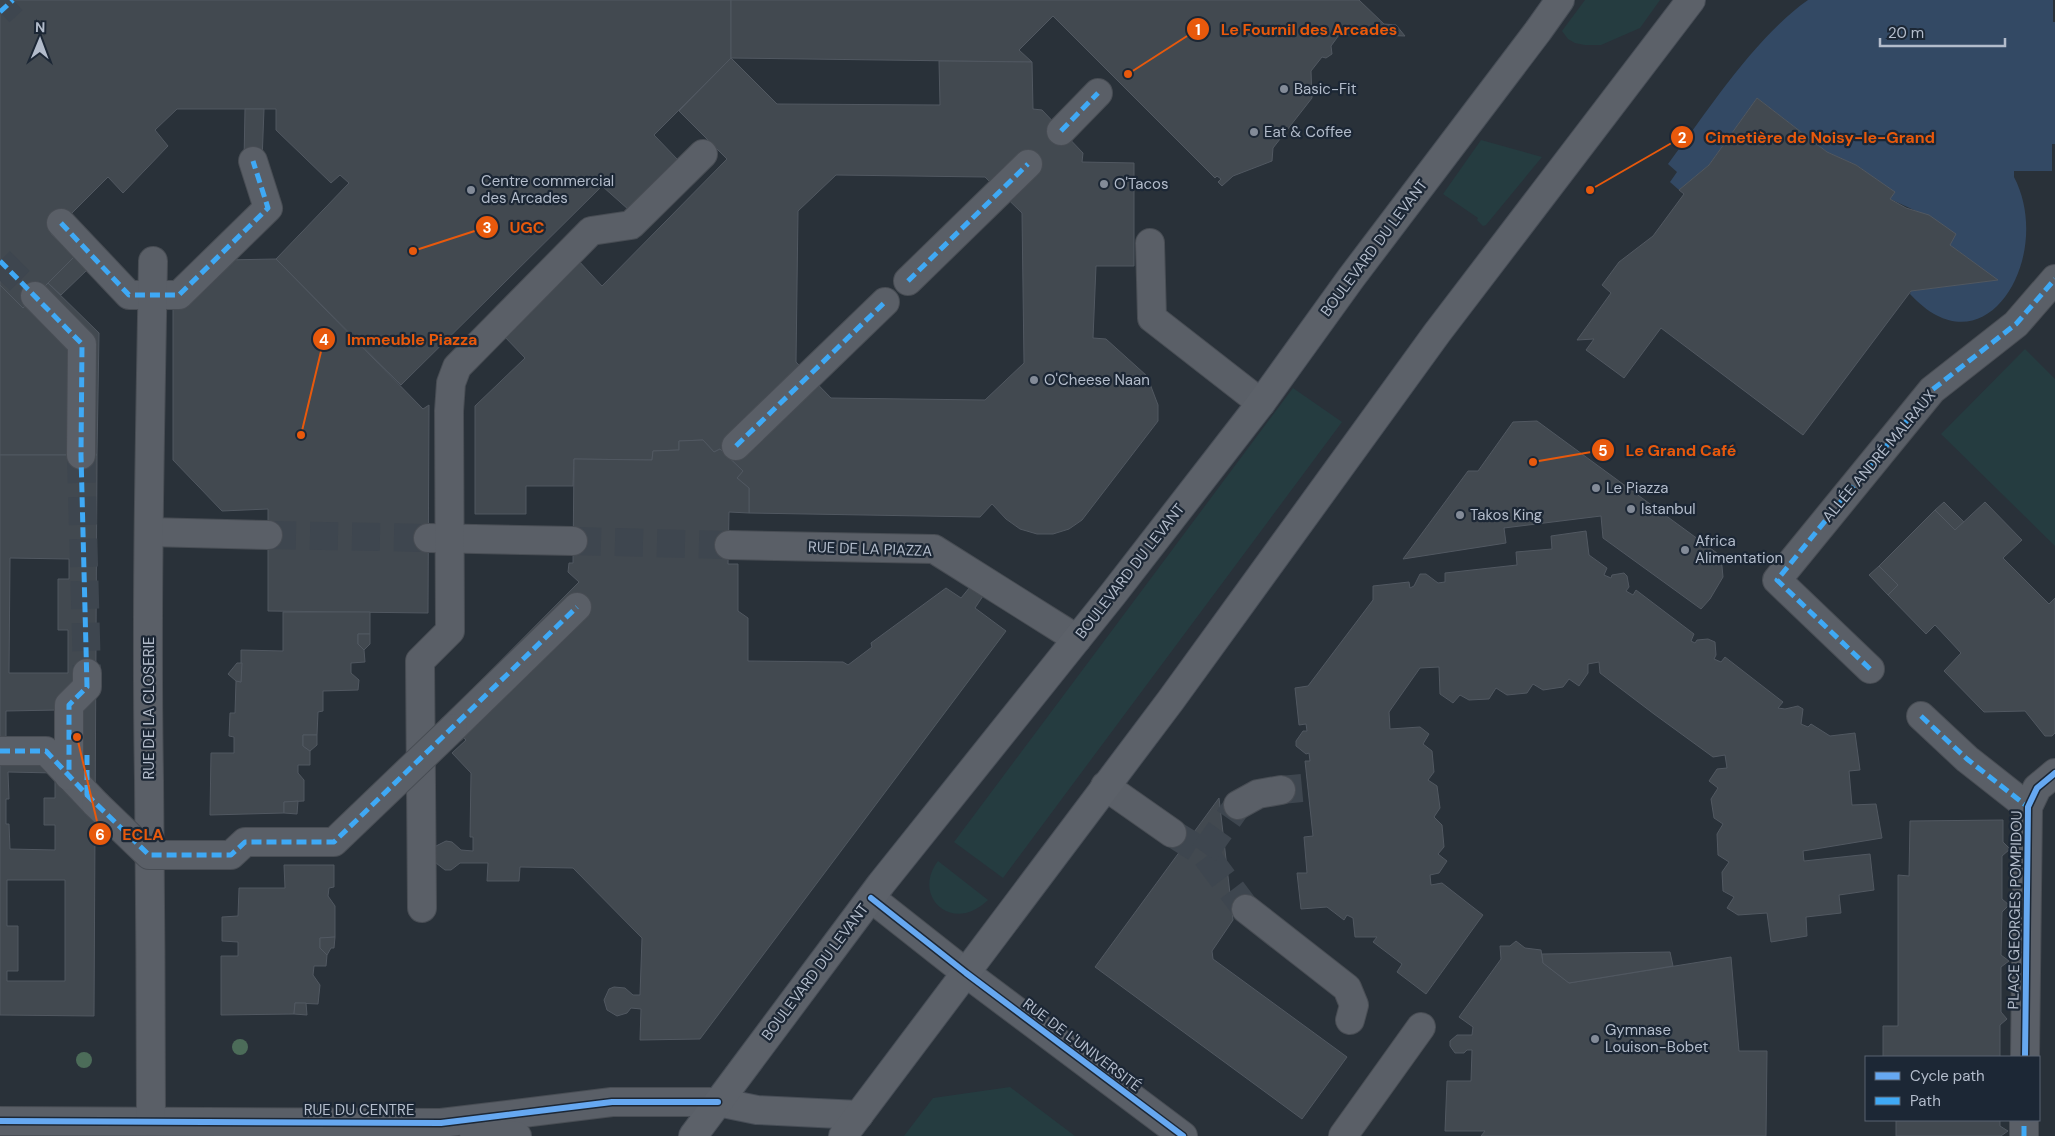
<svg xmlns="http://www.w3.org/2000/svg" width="2055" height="1136" font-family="'DM Sans',sans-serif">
  <rect width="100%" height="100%" fill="#293139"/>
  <!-- green -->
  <g fill="#253c40">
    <polygon points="1585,0 1660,0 1640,28 1601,45 1585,45 1575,43 1568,39 1562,31"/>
    <polygon points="1481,140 1542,157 1486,225 1483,226 1477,220 1478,218 1443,194"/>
    <polygon points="2025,349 2055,379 2055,546 1941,434"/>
    <polygon points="1293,388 1342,422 1003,878 954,842"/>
    <path d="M938,861L988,900C952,935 911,896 938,861Z"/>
    <polygon points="1010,1087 1075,1136 904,1136 933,1098"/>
  </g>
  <!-- water -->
  <path fill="#334964" d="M1808,0H2053V22H2055V144H2052V171H2014V177C2055,255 1986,377 1910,294L1911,291L1997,280L1950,245L1916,211L1890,199L1894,192L1856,165L1827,152L1757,98L1709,165L1679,190L1670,182L1677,172L1668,164C1707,112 1755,37 1808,0Z"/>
  <!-- building -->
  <g fill="#424950" stroke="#515861" fill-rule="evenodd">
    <polygon points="0,0 731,0 731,58 654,135 678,160 629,210 602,186 401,385 276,259 349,183 340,175 331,183 276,130 276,109 177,109 155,130 168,146 123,193 108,177 51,234 74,257 23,308 0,285"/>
    <polygon points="731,0 1359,0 1384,24 1396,25 1405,36 1375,35 1376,30 1349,30 1349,35 1339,35 1331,46 1332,54 1326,58 1322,57 1311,71 1312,98 1273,148 1272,161 1233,176 1222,186 1218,182 1221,179 1217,176 1215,178 1053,16 1019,50 1032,62 731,58"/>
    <path d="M731,58L777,104L940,105L939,61L1032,62L1033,109L1042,110L1083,153L1082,162L1134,163V266H1096L1093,338L1106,339L1147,376L1158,405V421L1082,520L1069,529L1053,534H1037L1020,529L1006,519L992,504L980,517L749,513V488L737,478L743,471L720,449L714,452L703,440L679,441V450L653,451L652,460L574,459L573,486H526V514H475V406L525,358L503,335L577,259L602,286L727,159L679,111ZM836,175L985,177L1022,213L1024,363L985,400L831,398L796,362L798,211Z"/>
    <polygon points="1757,98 1827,152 1856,165 1895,192 1890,199 1906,208 1929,215 1956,234 1950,245 1998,280 1911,291 1803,435 1661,328 1624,378 1586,350 1594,339 1577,340 1611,293 1602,285 1619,262 1653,236 1684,194 1679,190 1709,165"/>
    <polygon points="245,109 264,109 262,161 244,161"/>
    <polygon points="74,257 87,270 61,295 48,283"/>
    <polygon points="276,259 423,409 429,405 428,613 268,611 268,509 222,511 173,460 173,308 225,260"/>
    <polygon points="48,283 99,333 97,455 0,455 0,285 23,308"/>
    <polygon points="1537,421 1721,556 1723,577 1710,599 1701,609 1603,538 1601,516 1504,528 1506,543 1403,559 1468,471 1478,471 1513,422"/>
    <polygon points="703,440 714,452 720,449 743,471 737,478 749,488 749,513 729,512 728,564 738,564 738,611 748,618 748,661 843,662 848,665 872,647 871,643 946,588 961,598 970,587 983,596 975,608 1006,631 700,1039 640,1040 641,1009 631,1008 627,1013 617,1016 607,1010 604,1000 609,989 614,987 625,988 633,995 640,995 642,938 573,868 520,867 519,881 487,881 488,863 460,863 451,870 445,870 436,863 433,857 436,846 446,841 452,842 461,850 473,851 473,837 470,837 471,773 452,753 466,740 443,719 579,582 568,572 569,563 573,563 574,459 652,460 653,451 679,450 679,441"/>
    <path d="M0,455H97L94,1016L0,1015ZM10,558L69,559V579H58V630H68V673H9ZM58,710V764H6V711ZM8,772L55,773V798H44V825H55V850L10,849L9,824H6V799H9ZM7,880H65V981H7V971H18V926H7Z"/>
    <polygon points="1944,502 1964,522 1955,530 1935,510"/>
    <polygon points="1985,502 2022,540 2003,558 2049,604 2055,598 2055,733 2052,736 2045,736 2025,711 1984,712 1944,671 1961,653 1935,625 1926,634 1888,595 1898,585 1879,566 1935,510 1955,530"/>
    <polygon points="1586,531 1589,555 1607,568 1604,575 1611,578 1612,575 1624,573 1627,576 1629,587 1626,591 1633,595 1636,590 1694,634 1691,641 1695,643 1697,640 1708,639 1715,642 1716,655 1714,659 1721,662 1725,657 1783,702 1778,708 1785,709 1798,706 1803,709 1801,724 1808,727 1811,724 1830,736 1855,733 1860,770 1849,771 1852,805 1876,804 1882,838 1803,851 1804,861 1870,854 1874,890 1839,895 1841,913 1806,917 1807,936 1771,942 1767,913 1738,915 1727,908 1734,897 1723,891 1722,872 1729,862 1718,855 1717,834 1723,824 1714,818 1711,799 1718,788 1709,781 1717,769 1727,768 1725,755 1713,757 1654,714 1600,673 1599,662 1588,664 1588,673 1579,686 1569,679 1563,687 1543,690 1533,684 1527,693 1507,695 1496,688 1489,699 1469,700 1460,695 1453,703 1440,694 1439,667 1420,668 1389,712 1390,729 1420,727 1429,734 1423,744 1432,751 1434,772 1428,780 1437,786 1440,808 1434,817 1442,825 1444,847 1438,854 1447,861 1439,873 1430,875 1431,885 1442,883 1483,915 1426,994 1397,972 1402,964 1373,942 1377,937 1355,937 1353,918 1347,915 1344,920 1327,907 1301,909 1297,873 1307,873 1304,837 1313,836 1305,761 1310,761 1309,753 1306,754 1296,746 1296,741 1303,731 1307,731 1306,724 1299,725 1295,688 1308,686 1373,600 1373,586 1409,582 1410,588 1414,586 1420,574 1426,574 1438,583 1445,582 1445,573 1517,565 1516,552 1552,549 1551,536"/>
    <polygon points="1879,566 1898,585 1888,595 1869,575"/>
    <polygon points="283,612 370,612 370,634 358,634 358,644 364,650 365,662 351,663 351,673 359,680 358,690 323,691 323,711 318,712 317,735 303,735 303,746 310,751 310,765 298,765 298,773 304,780 304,801 284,802 284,813 210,815 211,753 234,753 234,737 229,736 230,713 235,713 236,681 241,682 241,650 283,651"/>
    <polygon points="358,634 370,634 370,644 364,650 358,644"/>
    <polygon points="237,663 242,663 241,682 236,681 228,674"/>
    <polygon points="303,735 317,735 317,745 310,751 303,746"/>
    <polygon points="1219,798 1233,920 1212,951 1213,959 1347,1057 1302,1119 1095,967"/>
    <polygon points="298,801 297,814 284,813 284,802"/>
    <polygon points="2003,820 2003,842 2010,849 2002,856 2002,899 2009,905 2002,912 2001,955 2009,961 2001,967 2001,1012 2007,1019 2000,1025 2000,1057 1883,1057 1883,1026 1898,1026 1898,875 1909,876 1910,821"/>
    <polygon points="284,865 334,865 334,887 329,888 328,896 335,906 335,937 320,938 320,948 327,955 326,966 314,966 313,975 320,985 318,1004 295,1003 294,1014 221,1015 221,956 238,956 238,942 222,941 222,917 238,916 239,888 285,888"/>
    <polygon points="335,937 334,948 331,948 327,955 320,948 320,938"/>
    <polygon points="1516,941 1525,948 1541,950 1543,963 1569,983 1731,957 1739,1051 1767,1051 1766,1136 1481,1136 1485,1131 1445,1131 1447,1081 1471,1081 1472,1050 1467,1050 1464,1053 1455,1053 1450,1046 1450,1041 1457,1035 1472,1035 1473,1027 1459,1017 1501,959 1500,946 1510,946"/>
    <polygon points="1670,952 1673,966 1569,983 1543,963 1542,954"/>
    <polygon points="295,1003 306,1003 307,1015 294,1014"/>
    <polygon points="1896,1120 2000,1120 2000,1126 2008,1131 2001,1136 1896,1136"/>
  </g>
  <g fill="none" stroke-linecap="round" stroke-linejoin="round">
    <!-- minor-tunnel -->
    <g stroke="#3e464f" stroke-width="28" stroke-dasharray="28 14" stroke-linecap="butt">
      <polyline points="0,12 13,0"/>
      <polyline points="0,261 35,296"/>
      <polyline points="81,455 87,673"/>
      <polyline points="268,535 428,538"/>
      <polyline points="573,541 729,545"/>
      <polyline points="1281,790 1302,788"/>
      <polyline points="1172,833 1204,853 1246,909"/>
      <polyline points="1204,853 1238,805"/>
    </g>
    <!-- minor casing -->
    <g stroke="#484d54" stroke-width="30">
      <g id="minor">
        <polyline points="1061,131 1098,93"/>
        <polyline points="61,223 129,295 179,295 268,208 253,161"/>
        <polyline points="1150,243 1152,318 1261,403"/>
        <polyline points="908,281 1028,164"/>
        <polyline points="35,296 82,344 81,455"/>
        <polyline points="736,446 885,302"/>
        <polyline points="149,532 268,535"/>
        <polyline points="428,538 573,541"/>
        <polyline points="729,545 934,549 1077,639"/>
        <polyline points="1870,669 1777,580 1932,390 2016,324 2055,279"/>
        <polyline points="1921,716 1967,759 2028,807"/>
        <polyline points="453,728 577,607"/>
        <polyline points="0,751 46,751 96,804"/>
        <polyline points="69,776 69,705 87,687 87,673"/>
        <polyline points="1105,786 1172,833"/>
        <polyline points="1238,805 1258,794 1281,790"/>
        <polyline points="871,898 966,973 1183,1136"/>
        <polyline points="422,908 420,661 450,631 449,411 451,383 457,367 591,231 631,225 703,154"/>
        <polyline points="1246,909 1347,988 1354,1005 1350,1020"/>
        <polyline points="2025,1057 2028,807 2037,788 2055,773"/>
        <polyline points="0,1121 441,1123 612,1102 718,1102"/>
        <path d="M151,1121C151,1007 150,894 149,780C146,607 150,434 153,261"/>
        <polyline points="472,1128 517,1136"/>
        <polyline points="1343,1136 1421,1027"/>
        <polyline points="2024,1136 2024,1120"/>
      </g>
    </g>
    <!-- major casing -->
    <g stroke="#474d56" stroke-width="30">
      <g id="major">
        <polyline points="718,1102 757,1110 859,1115"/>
        <polyline points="693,1136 881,884 1113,594 1261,403 1351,278 1538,31 1560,0"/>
        <polyline points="843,1136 1171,700 1437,333 1691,0"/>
      </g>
    </g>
    <!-- minor -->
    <use href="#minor" stroke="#5a5f67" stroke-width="28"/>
    <!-- major -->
    <use href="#major" stroke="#5c6169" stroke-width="28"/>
    <!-- minor-bridge casing -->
    <g stroke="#484d54" stroke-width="30" stroke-linecap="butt">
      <polyline id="minor-bridge" points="96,804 149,855 231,855 245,842 334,842 453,728"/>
    </g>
    <!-- minor-bridge -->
    <use href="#minor-bridge" stroke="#5a5f67" stroke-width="28"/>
    <!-- quiet -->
    <g stroke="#3fa9f5" stroke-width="5" stroke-dasharray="10 5" stroke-linecap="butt">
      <polyline points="0,12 13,0"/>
      <polyline points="1061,131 1098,93"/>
      <polyline points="61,223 129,295 179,295 268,208 253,161"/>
      <polyline points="0,261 82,344 81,455 87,687 69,705 69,776"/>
      <polyline points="908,281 1028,164"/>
      <polyline points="736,446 885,302"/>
      <polyline points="1870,669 1777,580 1932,390 2016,324 2055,279"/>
      <polyline points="1921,716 1967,759 2028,807"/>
      <polyline points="0,751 46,751 87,795 149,855 231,855 245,842 334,842 577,607"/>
      <polyline points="87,795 87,754"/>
      <polyline points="2024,1136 2024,1120"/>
    </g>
    <!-- cycleway casing -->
    <g stroke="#1c2735" stroke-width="9">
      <g id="cycleway">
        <polyline points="871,898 966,973 1183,1136"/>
        <polyline points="2025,1057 2028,807 2037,788 2055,773"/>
        <polyline points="0,1121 441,1123 612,1102 718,1102"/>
      </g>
    </g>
    <!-- cycleway -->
    <use href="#cycleway" stroke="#66a8f1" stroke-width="6"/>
  </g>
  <!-- trees -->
  <g fill="#4c6c59">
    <circle cx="240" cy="1047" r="8"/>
    <circle cx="84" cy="1060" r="8"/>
  </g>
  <!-- markers -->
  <g fill="#838b98" stroke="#1c2735" stroke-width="2">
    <circle cx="1284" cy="89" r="5"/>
    <circle cx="1254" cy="132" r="5"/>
    <circle cx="1104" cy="184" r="5"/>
    <circle cx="471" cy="190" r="5"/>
    <circle cx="1034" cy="380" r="5"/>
    <circle cx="1596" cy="488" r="5"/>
    <circle cx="1631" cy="509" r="5"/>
    <circle cx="1460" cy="515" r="5"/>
    <circle cx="1685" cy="550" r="5"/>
    <circle cx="1595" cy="1039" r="5"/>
  </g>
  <g text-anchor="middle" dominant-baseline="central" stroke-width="4.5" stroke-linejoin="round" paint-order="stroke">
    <!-- poi labels -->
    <g font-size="15" fill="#b3bccb" stroke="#1c2735" text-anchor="start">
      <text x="1294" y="89">Basic-Fit</text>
      <text x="1264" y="132">Eat &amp; Coffee</text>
      <text x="481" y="181">Centre commercial<tspan x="481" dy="17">des Arcades</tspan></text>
      <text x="1114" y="184">O'Tacos</text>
      <text x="1044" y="380">O'Cheese Naan</text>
      <text x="1606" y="488">Le Piazza</text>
      <text x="1641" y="509">Istanbul</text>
      <text x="1470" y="515">Takos King</text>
      <text x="1695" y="541">Africa<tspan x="1695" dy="17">Alimentation</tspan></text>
      <text x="1605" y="1030">Gymnase<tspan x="1605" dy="17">Louison-Bobet</tspan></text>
    </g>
    <!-- street labels -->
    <g font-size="15" fill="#b3bccb" stroke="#1c2735">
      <text transform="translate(1374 248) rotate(-53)">BOULEVARD DU LEVANT</text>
      <text transform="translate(1879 456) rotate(-50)">ALLÉE ANDRÉ MALRAUX</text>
      <text transform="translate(870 549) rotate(2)">RUE DE LA PIAZZA</text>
      <text transform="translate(1130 571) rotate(-52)">BOULEVARD DU LEVANT</text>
      <text transform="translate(149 708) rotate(-90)">RUE DE LA CLOSERIE</text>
      <text transform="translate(2015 910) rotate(-89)">PLACE GEORGES POMPIDOU</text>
      <text transform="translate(815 972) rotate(-53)">BOULEVARD DU LEVANT</text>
      <text transform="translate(1082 1045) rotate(37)">RUE DE L'UNIVERSITÉ</text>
      <text x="359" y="1110">RUE DU CENTRE</text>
    </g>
  </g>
  <!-- callouts -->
  <path fill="none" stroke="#e8590c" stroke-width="2" d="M1128 74L1198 29M1590 190L1682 137M413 251L487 227M301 435L324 339M1533 462L1603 450M77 737L100 834"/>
  <g fill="#e8590c" stroke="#1c2735" stroke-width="2">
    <circle cx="1128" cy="74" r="5"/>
    <circle cx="1590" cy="190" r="5"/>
    <circle cx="413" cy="251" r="5"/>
    <circle cx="301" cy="435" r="5"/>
    <circle cx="1533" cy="462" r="5"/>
    <circle cx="77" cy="737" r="5"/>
    <circle cx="1198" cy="29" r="12"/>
    <circle cx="1682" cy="137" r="12"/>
    <circle cx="487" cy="227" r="12"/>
    <circle cx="324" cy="339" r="12"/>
    <circle cx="1603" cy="450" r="12"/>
    <circle cx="100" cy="834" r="12"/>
  </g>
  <g font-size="15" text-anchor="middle" font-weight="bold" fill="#fff">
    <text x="1198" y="35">1</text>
    <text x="1682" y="143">2</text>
    <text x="487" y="233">3</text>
    <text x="324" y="345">4</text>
    <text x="1603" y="456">5</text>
    <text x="100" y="840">6</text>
  </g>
  <g font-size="16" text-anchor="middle" font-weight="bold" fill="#e8590c" stroke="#1c2735" stroke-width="4.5" stroke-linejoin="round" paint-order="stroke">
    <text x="1309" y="35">Le Fournil des Arcades</text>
    <text x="1820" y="143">Cimetière de Noisy-le-Grand</text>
    <text x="527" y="233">UGC</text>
    <text x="412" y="345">Immeuble Piazza</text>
    <text x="1681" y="456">Le Grand Café</text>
    <text x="143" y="840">ECLA</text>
  </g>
  <!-- legend -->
  <rect x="1865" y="1056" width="175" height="65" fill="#1c2735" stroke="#586371"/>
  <rect x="1875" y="1072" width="25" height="8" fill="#66a8f1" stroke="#586371"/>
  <text x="1910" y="1081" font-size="15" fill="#b3bccb">Cycle path</text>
  <rect x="1875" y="1097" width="25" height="8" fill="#3fa9f5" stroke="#586371"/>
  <text x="1910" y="1106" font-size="15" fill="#b3bccb">Path</text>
  <!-- north arrow -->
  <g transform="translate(40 40) rotate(1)" stroke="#1c2735" stroke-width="4" paint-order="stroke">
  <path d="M0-4L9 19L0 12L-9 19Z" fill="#b3bccb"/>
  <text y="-8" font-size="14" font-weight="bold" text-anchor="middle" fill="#b3bccb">N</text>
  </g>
  <!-- scale -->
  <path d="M1880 38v8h125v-8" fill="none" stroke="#b3bccb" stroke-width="2.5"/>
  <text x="1888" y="38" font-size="15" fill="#b3bccb" stroke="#1c2735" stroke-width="4" paint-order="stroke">20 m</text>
</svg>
